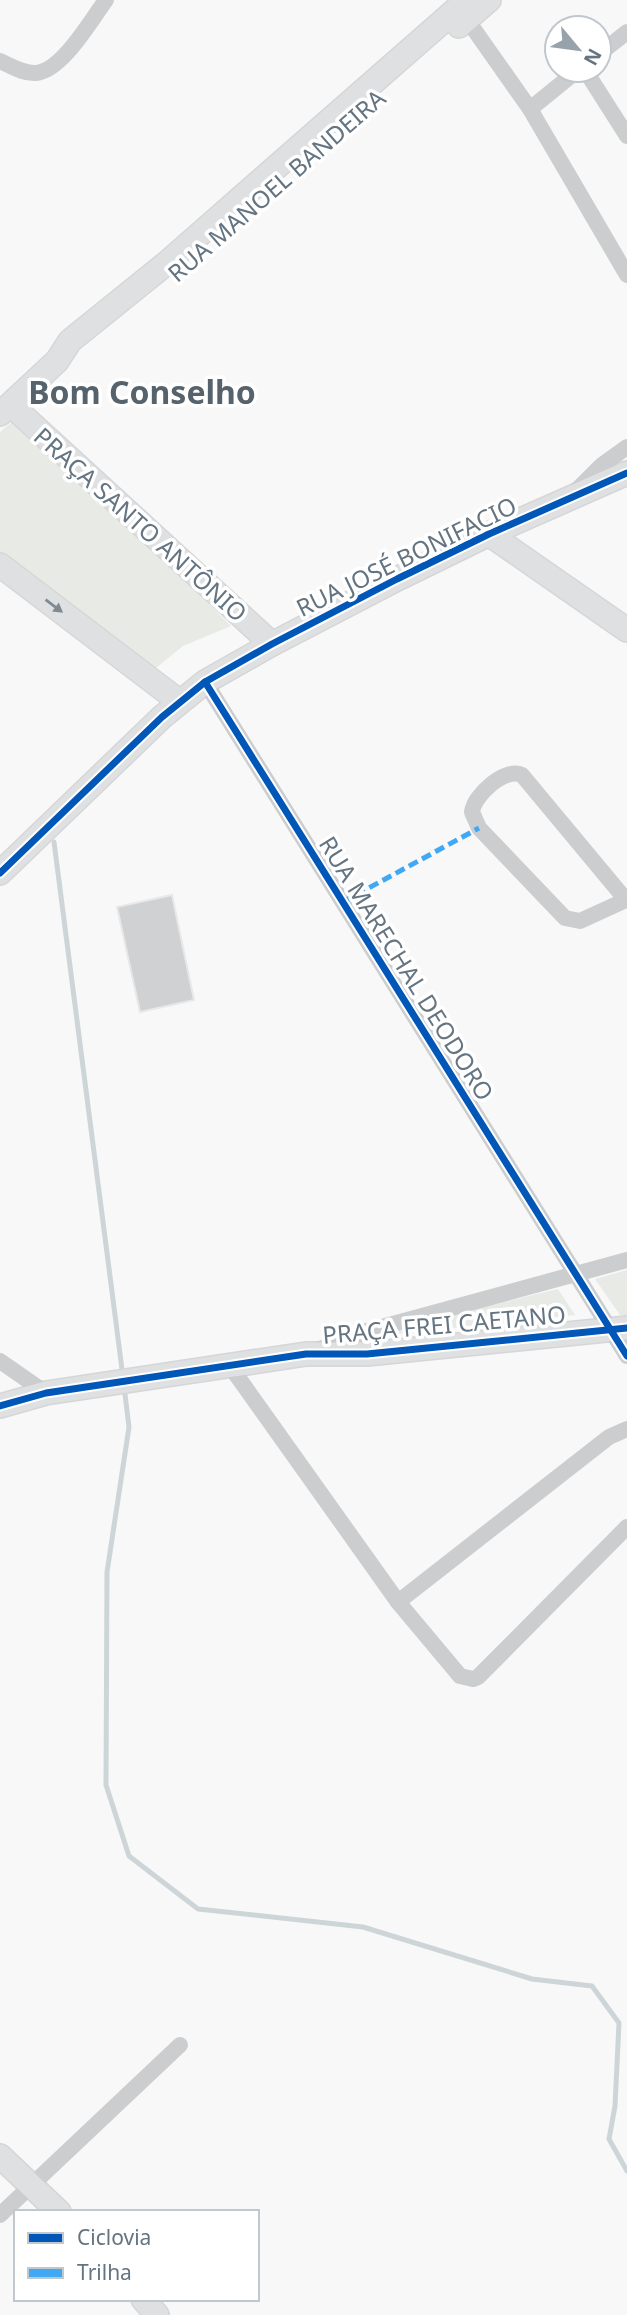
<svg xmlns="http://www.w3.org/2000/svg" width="627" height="2315" font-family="'Noto Sans',sans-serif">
  <rect width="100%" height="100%" fill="#f8f8f8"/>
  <!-- green -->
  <g fill="#e7eae5">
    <polygon points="18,417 231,626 183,646 151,672 0,558 0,432"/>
    <polygon points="627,1270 627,1315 620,1315 595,1279"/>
    <polygon points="558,1289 575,1315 350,1339"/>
  </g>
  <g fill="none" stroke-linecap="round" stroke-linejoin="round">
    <!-- stream -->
    <g stroke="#cdd5d8" stroke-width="5">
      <polyline points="54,842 123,1377"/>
      <polyline points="124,1386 129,1427 107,1572 106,1785 129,1856 198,1909 363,1927 532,1979 592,1986 619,2023 615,2106 609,2139 627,2171"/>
    </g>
  </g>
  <!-- building -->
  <polygon fill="#cfd1d2" stroke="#e8e8e8" stroke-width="2" points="172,895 194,1000 140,1012 117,907"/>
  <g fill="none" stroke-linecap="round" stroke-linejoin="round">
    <!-- secondary casing -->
    <g stroke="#d5d6d7" stroke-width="26">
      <g id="secondary">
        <polyline points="459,26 489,0"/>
        <polyline points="11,405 272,644"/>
        <polyline points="0,414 57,361 70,341 168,262 467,0"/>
        <polyline points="489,534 627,630"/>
        <polyline points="0,565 180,702"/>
        <polyline points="0,873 162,717 205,682 272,644 397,579 489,534 627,473"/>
        <polyline points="0,1406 46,1393 306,1354 367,1354 627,1328"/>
        <polyline points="0,2156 59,2212"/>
        <polyline points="143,2299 157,2315"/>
      </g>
    </g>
    <!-- street -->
    <g stroke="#cbcdce" stroke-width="16">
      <polyline points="461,11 530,109 627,275"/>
      <polyline points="599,54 627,32"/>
      <path d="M0,61C11,66 24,74 36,73C62,71 91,20 106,0"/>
      <polyline points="585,70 627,136"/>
      <polyline points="530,109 578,70"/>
      <polyline points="573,494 602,465 627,447"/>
      <polyline points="205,682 627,1356"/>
      <path d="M626,900L522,775C505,767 474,795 472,812L479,828L565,918L580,921L626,900L627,899"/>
      <polyline points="315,1351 367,1331 627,1260"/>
      <polyline points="0,1361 46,1393"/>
      <polyline points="230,1366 398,1602 460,1676 473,1679 478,1677 627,1527"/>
      <polyline points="398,1602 609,1437 627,1429"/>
      <polyline points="0,2215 180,2045"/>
    </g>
    <!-- secondary -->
    <use href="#secondary" stroke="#dfe0e1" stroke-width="23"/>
    <!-- quiet -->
    <polyline stroke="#3fa9f5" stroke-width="5" stroke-dasharray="10 5" stroke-linecap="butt" points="343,902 479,828"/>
    <!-- cycleway casing -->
    <g stroke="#fff" stroke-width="11">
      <g id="cycleway">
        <polyline points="205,682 627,1356"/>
        <polyline points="0,873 162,717 205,682 272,644 397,579 489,534 627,473"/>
        <polyline points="0,1406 46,1393 306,1354 367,1354 627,1328"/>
      </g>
    </g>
    <!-- cycleway -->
    <use href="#cycleway" stroke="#0057b8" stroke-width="7"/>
  </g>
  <!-- one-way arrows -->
  <defs><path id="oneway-solid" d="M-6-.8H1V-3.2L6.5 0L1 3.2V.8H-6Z" transform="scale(1.75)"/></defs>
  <use fill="#7d8a94" href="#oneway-solid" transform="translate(54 606) rotate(37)"/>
  <g text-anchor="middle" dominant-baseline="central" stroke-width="7" stroke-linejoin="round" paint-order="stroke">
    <!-- street labels -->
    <g font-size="24" fill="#647481" stroke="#fff">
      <text transform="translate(276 185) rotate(-41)">RUA MANOEL BANDEIRA</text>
      <text transform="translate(141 524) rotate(42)">PRAÇA SANTO ANTÔNIO</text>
      <text transform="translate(406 556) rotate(-26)">RUA JOSÉ BONIFACIO</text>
      <text transform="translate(407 968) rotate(58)">RUA MARECHAL DEODORO</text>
      <text transform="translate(444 1324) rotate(-5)">PRAÇA FREI CAETANO</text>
    </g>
    <!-- district labels -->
    <g font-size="32" font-weight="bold" fill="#56626c" stroke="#fff">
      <text x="142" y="391">Bom Conselho</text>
    </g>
  </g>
  <!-- legend -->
  <rect x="14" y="2210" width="245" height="91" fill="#ffffff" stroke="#c1c7cd" stroke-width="2"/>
  <rect x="28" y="2233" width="35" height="10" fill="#0057b8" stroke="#c1c7cd" stroke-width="2"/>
  <text x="77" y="2245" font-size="21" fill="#647481">Ciclovia</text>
  <rect x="28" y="2268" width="35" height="10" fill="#3fa9f5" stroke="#c1c7cd" stroke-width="2"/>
  <text x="77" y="2280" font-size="21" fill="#647481">Trilha</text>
  <!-- north arrow -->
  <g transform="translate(578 49) rotate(119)"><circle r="33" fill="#ffffff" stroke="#c1c7cd" stroke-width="2"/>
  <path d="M0-5L12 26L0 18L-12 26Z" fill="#98a2ab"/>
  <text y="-10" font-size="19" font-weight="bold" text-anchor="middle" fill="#647481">N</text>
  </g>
</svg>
